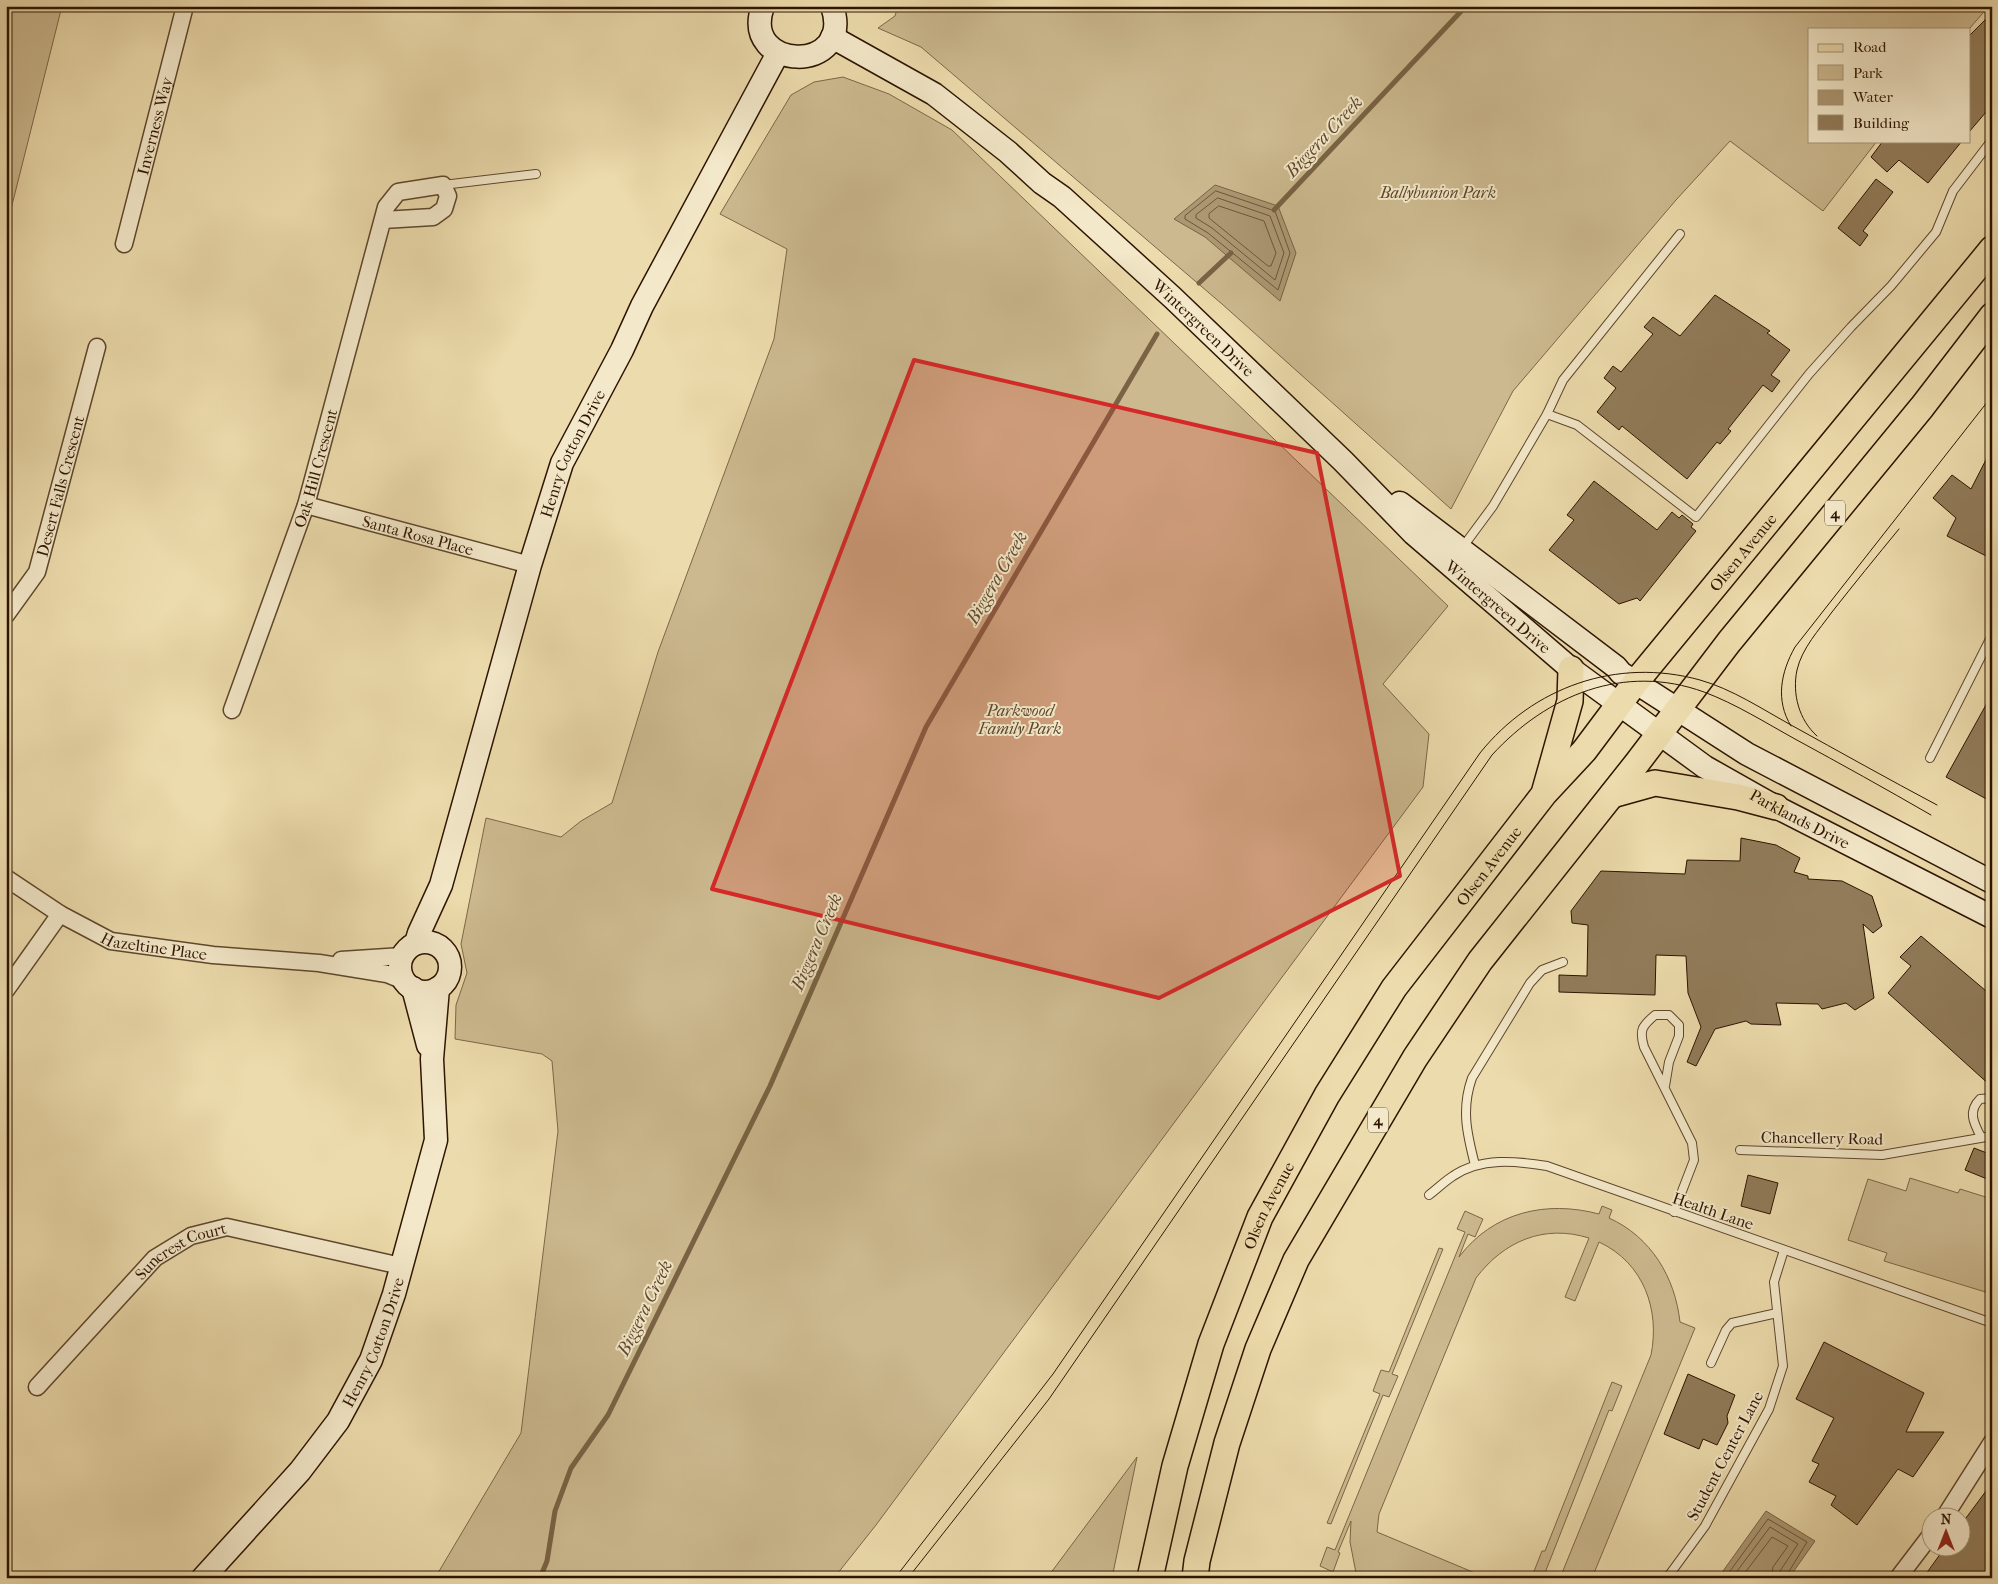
<svg xmlns="http://www.w3.org/2000/svg" width="1998" height="1584" font-family="'IM FELL French Canon',serif">
  <rect width="100%" height="100%" fill="#ecdbac"/>
  <filter id="stains"><feTurbulence type="fractalNoise" baseFrequency=".004" numOctaves="4"/><feColorMatrix values="0 0 0 0 .2 0 0 0 0 .09 0 0 0 0 .02 0 0 0 .5 -.17"/></filter>
  <radialGradient id="worn" r=".72"><stop offset=".6" stop-color="#630" stop-opacity="0"/><stop offset="1" stop-color="#630" stop-opacity=".3"/></radialGradient>
  <!-- green -->
  <g fill="#ccb98f" stroke="#7d6648">
    <polygon points="6,6 62,6 6,229"/>
    <polygon points="898,6 1989,6 1969,29 1809,29 1809,141 1877,141 1823,211 1730,141 1676,200 1513,391 1451,509 1222,304 921,47 878,28 895,16"/>
    <polygon points="843,77 889,94 952,130 1448,606 1383,684 1429,734 1423,787 876,1525 834,1578 435,1578 521,1433 558,1131 552,1061 542,1054 455,1039 456,1005 467,973 461,944 486,818 561,837 581,821 612,803 658,652 774,339 787,249 720,214 791,95 814,82"/>
    <polygon points="1910,1178 1958,1193 1960,1189 1992,1199 1992,1294 1884,1261 1887,1253 1848,1240 1868,1179 1906,1191"/>
    <path d="M1602,1206L1612,1210L1609,1218C1651,1237 1675,1277 1680,1322L1695,1328L1592,1578H1560L1651,1355C1660,1310 1644,1263 1599,1242L1575,1301L1565,1297L1589,1238C1544,1224 1504,1241 1476,1278L1379,1514L1377,1532L1487,1578H1357L1350,1542L1351,1521L1338,1552L1340,1553L1333,1572L1320,1566L1327,1547L1335,1550L1465,1232L1457,1229L1465,1211L1483,1219L1475,1237L1468,1234L1459,1257C1493,1212 1546,1200 1599,1214Z"/>
    <polygon points="1439,1248 1443,1249 1392,1374 1398,1376 1389,1397 1383,1395 1331,1524 1327,1523 1380,1394 1373,1391 1381,1370 1389,1372"/>
    <polygon points="1612,1382 1622,1386 1612,1411 1609,1410 1543,1578 1533,1574 1542,1551 1545,1551"/>
    <polygon points="1137,1457 1112,1578 1047,1578"/>
  </g>
  <!-- water -->
  <g fill="#ab9772" stroke="#796344">
    <polygon points="1215,185 1278,206 1296,253 1280,301 1205,237 1174,219"/>
    <polygon points="1766,1511 1815,1541 1789,1578 1718,1578"/>
  </g>
  <g fill="none" stroke-linecap="round" stroke-linejoin="round">
    <!-- shore -->
    <g stroke="#6c5639" stroke-width="1">
      <polygon points="1216,191 1275,211 1290,253 1278,290 1208,233 1185,219 1185,216"/>
      <polygon points="1218,198 1270,216 1284,253 1275,280 1212,228 1196,218 1196,215"/>
      <polygon points="1219,206 1264,221 1276,253 1271,266 1268,266 1209,218 1209,214"/>
      <polyline points="1725,1578 1768,1519 1807,1542 1785,1578"/>
      <polyline points="1732,1578 1770,1527 1798,1544 1780,1571 1779,1578"/>
      <polyline points="1741,1578 1772,1537 1788,1546 1773,1567 1771,1578"/>
    </g>
    <!-- stream -->
    <g stroke="#796344" stroke-width="5">
      <polyline points="1274,210 1466,6"/>
      <polyline points="1199,283 1231,253"/>
      <polyline points="540,1578 547,1561 555,1511 571,1468 608,1415 770,1086 926,727 1157,334"/>
    </g>
  </g>
  <!-- building -->
  <g fill="#917b59" stroke="#2e1400">
    <polygon points="1992,13 1992,105 1969,132 1969,36"/>
    <polygon points="1883,141 1962,141 1928,183 1899,160 1887,172 1871,157"/>
    <polygon points="1876,179 1893,192 1863,231 1868,235 1860,246 1838,228"/>
    <polygon points="1715,295 1770,331 1767,333 1790,350 1771,375 1780,381 1772,392 1763,385 1728,429 1731,431 1720,444 1717,442 1687,479 1622,426 1619,430 1597,412 1616,388 1604,378 1613,366 1621,372 1653,334 1644,327 1653,317 1680,336"/>
    <polygon points="1992,448 1992,559 1947,536 1956,518 1933,498 1952,475 1971,489"/>
    <polygon points="1594,481 1657,530 1672,512 1679,518 1682,515 1693,524 1691,527 1696,531 1640,601 1637,598 1619,604 1549,550 1574,520 1567,515"/>
    <polygon points="1992,694 1992,802 1946,777"/>
    <polygon points="1741,838 1776,845 1800,858 1794,872 1808,876 1808,879 1842,881 1872,896 1882,926 1873,933 1863,924 1874,998 1855,1010 1846,1003 1822,1009 1818,1004 1776,1003 1781,1025 1751,1024 1746,1021 1715,1029 1696,1066 1687,1062 1701,1027 1688,993 1686,956 1656,955 1655,995 1559,992 1559,975 1587,976 1588,925 1572,923 1571,911 1601,871 1685,874 1687,860 1740,861"/>
    <polygon points="1921,936 1992,996 1992,1087 1888,993 1911,966 1900,957"/>
    <polygon points="1974,1148 1992,1155 1992,1181 1965,1170"/>
    <polygon points="1748,1175 1778,1183 1770,1214 1741,1206"/>
    <polygon points="1824,1342 1924,1393 1906,1432 1944,1432 1913,1477 1898,1469 1857,1525 1831,1505 1836,1496 1809,1482 1819,1464 1812,1461 1834,1418 1796,1399"/>
    <polygon points="1688,1374 1735,1395 1727,1416 1728,1423 1717,1445 1703,1439 1699,1449 1664,1434"/>
    <polygon points="1992,1483 1992,1578 1923,1578 1946,1546 1960,1546 1960,1526"/>
  </g>
  <g fill="none" stroke-linecap="round" stroke-linejoin="round">
    <!-- lane casing -->
    <g stroke="#5e462b" stroke-width="10">
      <g id="lane">
        <polyline points="443,185 536,174"/>
        <polyline points="1547,414 1577,425 1696,517 1809,374 1851,327 1891,286 1936,232 1953,191 1992,140"/>
        <polyline points="1462,548 1493,506 1547,414 1563,380 1680,234"/>
        <polyline points="1930,758 1992,635"/>
        <path d="M1665,1086L1669,1062L1679,1036V1025L1669,1015H1655C1642,1026 1639,1030 1644,1047L1692,1143L1694,1160L1674,1212"/>
        <path d="M1981,1137C1973,1122 1968,1111 1980,1099L1992,1098"/>
        <polyline points="1740,1150 1882,1155 1992,1136"/>
        <path d="M1475,1165C1467,1134 1461,1109 1472,1078L1530,983L1542,970L1563,962"/>
        <path d="M1429,1195C1437,1189 1445,1181 1453,1176C1481,1157 1516,1161 1547,1166L1992,1323"/>
        <polyline points="1711,1363 1726,1330 1732,1323 1777,1313"/>
        <polyline points="1667,1578 1705,1526 1769,1409 1783,1366 1774,1282 1784,1250"/>
      </g>
    </g>
    <!-- street casing -->
    <g stroke="#5e462b" stroke-width="19">
      <g id="street">
        <path id="s1" d="M124,244L185,6"/>
        <path id="s2" d="M306,505L530,565"/>
        <path id="s3" d="M6,615L37,572L97,347"/>
        <path id="s4" d="M232,710L306,505L386,207L398,192L443,185L448,196L444,209L433,217L383,220"/>
        <path id="s5" d="M6,878L60,914L111,941L213,955L319,963L387,974L406,982"/>
        <polyline points="341,960 402,956"/>
        <polyline points="6,990 60,914"/>
        <path id="s6" d="M37,1387L155,1258L191,1236L227,1227L401,1266"/>
        <polyline points="1945,1516 1992,1442"/>
        <polyline points="1898,1578 1930,1536"/>
      </g>
    </g>
    <!-- secondary casing -->
    <g stroke="#2e1400" stroke-width="25">
      <g id="secondary">
        <path d="M763,6C739,72 856,75 832,6"/>
        <path id="s7" d="M832,37L934,94L1008,152L1042,183L1062,197L1173,298L1343,461L1414,534L1571,669L1705,767L1776,807L1992,917"/>
        <polyline points="1400,503 1616,667 1621,673 1747,754 1992,882"/>
        <circle cx="425" cy="967" r="25"/>
        <path id="s8" d="M416,943L419,933L441,885L530,565L562,463L622,350L642,306L778,53"/>
        <polyline points="413,988 428,1045"/>
        <path id="s9" d="M203,1578L300,1471L338,1421L371,1360L394,1294L436,1140L432,1059L438,988"/>
      </g>
    </g>
    <!-- primary casing -->
    <g stroke="#2e1400" stroke-width="28">
      <g id="primary">
        <polyline points="1545,790 1570,701 1571,669"/>
        <polyline points="1612,795 1655,783 1738,797 1776,807"/>
        <path id="s10" d="M1150,1578L1175,1466L1211,1344L1260,1217L1327,1095L1394,988L1544,794L1584,751L1635,683L1992,249"/>
        <polyline points="1195,1578 1197,1561 1227,1443 1258,1349 1296,1260 1415,1058 1480,961 1637,763 1729,642 1922,407 1992,316"/>
      </g>
    </g>
    <!-- lane -->
    <use href="#lane" stroke="#f3e8c9" stroke-width="8"/>
    <!-- street -->
    <use href="#street" stroke="#f3e8c9" stroke-width="16"/>
    <!-- secondary -->
    <use href="#secondary" stroke="#f3e8c9" stroke-width="22"/>
    <!-- primary -->
    <use href="#primary" stroke="#ecdbac" stroke-width="25"/>
    <!-- tram -->
    <g stroke="#2e1400" stroke-width="1">
      <path d="M1791,726C1775,700 1781,672 1795,647L1992,396"/>
      <path d="M1817,736C1799,720 1792,694 1797,670C1802,648 1819,630 1832,612C1854,584 1876,557 1899,529"/>
      <path d="M895,1578L1053,1374L1480,753C1533,687 1617,657 1700,680C1732,689 1762,709 1791,725C1840,752 1888,779 1937,805"/>
      <path d="M908,1578L1049,1399L1492,755C1547,695 1624,663 1704,692C1736,704 1766,723 1795,739C1841,764 1886,789 1931,815"/>
    </g>
  </g>
  <!-- marked area -->
  <path fill="#d62828" fill-opacity="0.2" stroke="#d62828" stroke-width="4" stroke-linejoin="round" d="M914,360L1317,453L1400,876L1159,998L712,889Z"/>
  <g text-anchor="middle" dominant-baseline="central" stroke-width="4" stroke-linejoin="round" paint-order="stroke">
    <!-- shield labels -->
    <g fill="#f3e8c9" stroke="#69543c" stroke-width="1">
      <rect x="1825" y="500.5" width="20" height="25" rx="4"/>
      <rect x="1368" y="1107.5" width="20" height="25" rx="4"/>
    </g>
    <g font-size="15" font-weight="bold" fill="#2e1400">
      <text x="1835" y="513">4</text>
      <text x="1378" y="1120">4</text>
    </g>
    <!-- street labels -->
    <g font-size="16" fill="#2e1400" stroke="#f3e8c9">
      <text stroke="none"><textPath href="#s1" startOffset="122">Inverness Way</textPath></text>
      <text stroke="none"><textPath href="#s7" startOffset="474">Wintergreen Drive</textPath></text>
      <text stroke="none"><textPath href="#s8" startOffset="515">Henry Cotton Drive</textPath></text>
      <text stroke="none"><textPath href="#s4" startOffset="256">Oak Hill Crescent</textPath></text>
      <text stroke="none"><textPath href="#s3" startOffset="142">Desert Falls Crescent</textPath></text>
      <text stroke="none"><textPath href="#s2" startOffset="116">Santa Rosa Place</textPath></text>
      <text stroke="none"><textPath href="#s10" startOffset="1202">Olsen Avenue</textPath></text>
      <text stroke="none"><textPath href="#s7" startOffset="880">Wintergreen Drive</textPath></text>
      <text stroke="none"><textPath href="#s7" startOffset="1250">Parklands Drive</textPath></text>
      <text stroke="none"><textPath href="#s10" startOffset="798">Olsen Avenue</textPath></text>
      <text stroke="none"><textPath href="#s5" startOffset="166">Hazeltine Place</textPath></text>
      <text transform="translate(1822 1138) rotate(1)">Chancellery Road</text>
      <text stroke="none"><textPath href="#s10" startOffset="392">Olsen Avenue</textPath></text>
      <text transform="translate(1713 1211) rotate(19)">Health Lane</text>
      <text stroke="none"><textPath href="#s6" startOffset="201">Suncrest Court</textPath></text>
      <text stroke="none"><textPath href="#s9" startOffset="294">Henry Cotton Drive</textPath></text>
      <text transform="translate(1725 1456) rotate(-62)">Student Center Lane</text>
    </g>
    <!-- park labels -->
    <g font-size="16" font-style="italic" fill="#5d462b" stroke="#f3e8c9">
      <text x="1438" y="192">Ballybunion Park</text>
      <text x="1020" y="710">Parkwood<tspan x="1020" dy="18">Family Park</tspan></text>
    </g>
    <!-- water labels -->
    <g font-size="18" font-style="italic" fill="#60482e" stroke="#f3e8c9">
      <text transform="translate(1324 137) rotate(-47)">Biggera Creek</text>
      <text transform="translate(997 578) rotate(-60)">Biggera Creek</text>
      <text transform="translate(817 942) rotate(-67)">Biggera Creek</text>
      <text transform="translate(645 1308) rotate(-64)">Biggera Creek</text>
    </g>
  </g>
  <!-- margin -->
  <rect width="1998" height="1584" fill="none" stroke="#ecdbac" stroke-width="25"/>
  <rect x="8" y="8" width="1983" height="1569" fill="none" stroke="#2e1400" stroke-width="2.5"/>
  <rect x="12" y="12" width="1973" height="1559" fill="none" stroke="#2e1400"/>
  <!-- legend -->
  <rect x="1808" y="28" width="162" height="115" fill="#f3e8c9" stroke="#a49379"/>
  <rect x="1818" y="44" width="25" height="8" fill="#ecdbac" stroke="#a49379"/>
  <text x="1853" y="52" font-size="15" fill="#2e1400">Road</text>
  <rect x="1818" y="65" width="25" height="15" fill="#ccb98f" stroke="#a49379"/>
  <text x="1853" y="78" font-size="15" fill="#2e1400">Park</text>
  <rect x="1818" y="90" width="25" height="15" fill="#ab9772" stroke="#a49379"/>
  <text x="1853" y="102" font-size="15" fill="#2e1400">Water</text>
  <rect x="1818" y="115" width="25" height="15" fill="#917b59" stroke="#a49379"/>
  <text x="1853" y="128" font-size="15" fill="#2e1400">Building</text>
  <!-- north arrow -->
  <g transform="translate(1946 1532)"><circle r="24" fill="#f3e8c9" stroke="#a49379"/>
  <path d="M0-4L9 19L0 12L-9 19Z" fill="#8f2418"/>
  <text y="-8" font-size="14" font-weight="bold" text-anchor="middle" fill="#2e1400">N</text>
  </g>
  <rect width="100%" height="100%" filter="url(#stains)"/>
  <rect width="100%" height="100%" fill="url(#worn)"/>
</svg>
